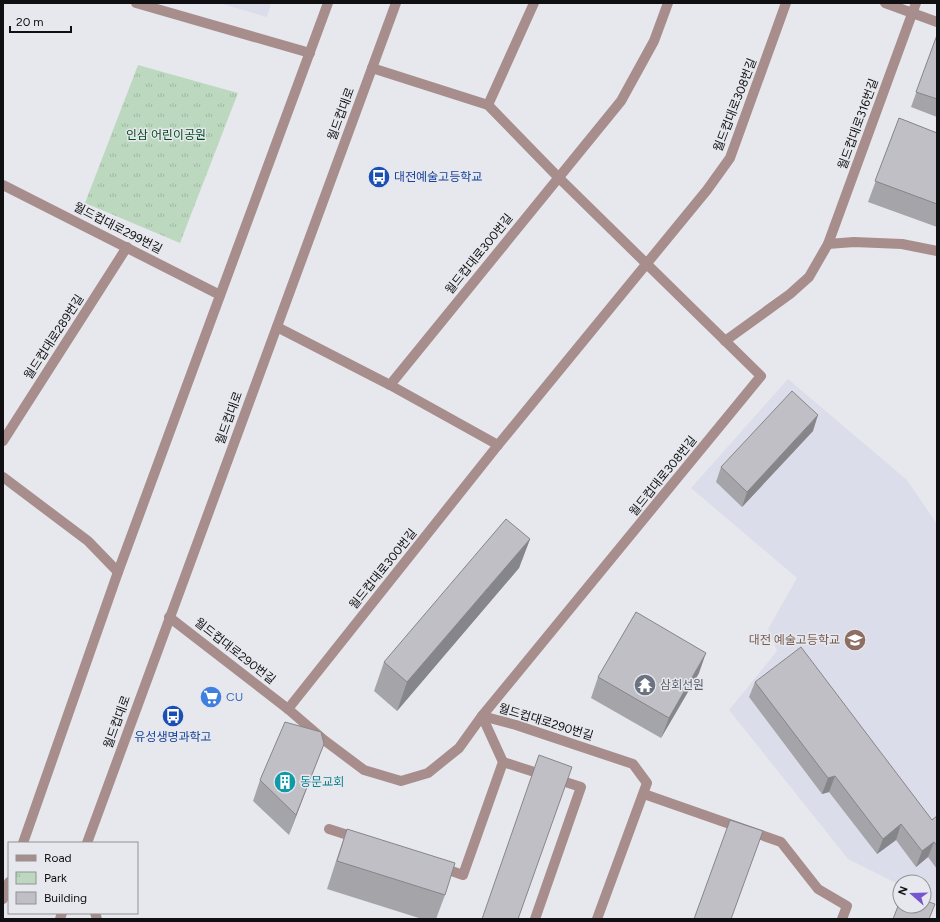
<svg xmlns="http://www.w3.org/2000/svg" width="940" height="922" font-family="Figtree,'Noto Sans KR',sans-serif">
  <defs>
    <pattern id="park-tufts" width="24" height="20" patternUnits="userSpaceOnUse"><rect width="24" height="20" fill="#bcd9c0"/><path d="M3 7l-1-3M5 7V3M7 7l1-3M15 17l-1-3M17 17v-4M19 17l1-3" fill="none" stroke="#a1b9a4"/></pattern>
  </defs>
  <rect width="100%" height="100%" fill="#e7e8ed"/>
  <!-- built -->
  <g fill="#dcddea">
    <polygon points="219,3 271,3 267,17"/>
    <polygon points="788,379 907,480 937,524 937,904 924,898 924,882 900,882 900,885 848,859 729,710 777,651 768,629 797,578 691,488"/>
  </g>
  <!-- park -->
  <polygon fill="url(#park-tufts)" points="138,65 238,93 180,243 85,203"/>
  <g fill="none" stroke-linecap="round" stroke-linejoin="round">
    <!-- minor -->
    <g stroke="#a78e8c" stroke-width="10">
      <polyline points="136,3 310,53"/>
      <polyline points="885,3 937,22"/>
      <polyline points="372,68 488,105 558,177 761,376 482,716 503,762 463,875 440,867"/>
      <polyline points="488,105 534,3"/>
      <polyline points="3,185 220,295"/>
      <polyline points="828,244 854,242 902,244 937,251"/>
      <polyline points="277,327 390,385 498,445"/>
      <polyline points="725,341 790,294 809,277 828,244 916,3"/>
      <polyline points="390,385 621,101 654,41 668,3"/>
      <polyline points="3,441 127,247"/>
      <polyline points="3,477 88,541 118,572"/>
      <polyline points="169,617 288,709 324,740 364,770 401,781 428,773 459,748 482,716 516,725 633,764 647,783 597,919"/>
      <polyline points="288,709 498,445 707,190 730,158 786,3"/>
      <polyline points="503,762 581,787 535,919"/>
      <polyline points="644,794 781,842 818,889 847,906 842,919"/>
      <polyline points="329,829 357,838"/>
      <polyline points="23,843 118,572 328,3"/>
      <polyline points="87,843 396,3"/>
      <polyline points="3,899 9,882"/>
      <polyline points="95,913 97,919"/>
      <polyline points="60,919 62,913"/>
    </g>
  </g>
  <!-- wall -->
  <g fill="#a4a4a9">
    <polygon points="937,35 937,117 911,107"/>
    <polygon points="899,118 937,133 937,227 868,202"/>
    <polygon points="813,431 742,507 716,482 721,467"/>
    <polygon points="530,539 519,568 397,711 374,691 384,662"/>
    <polygon points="699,673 661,738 591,698 598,677"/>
    <polygon points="755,682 932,820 937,816 937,869 928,857 916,867 896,840 877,854 829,792 822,794 749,697"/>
    <polygon points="324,744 316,764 289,835 253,801 260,780"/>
    <polygon points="347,829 445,895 436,919 422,919 327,889 337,858"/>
  </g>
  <!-- shaded-wall -->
  <g fill="#86868a">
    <polygon points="818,415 813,431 742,507 747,492"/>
    <polygon points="530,539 519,568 397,711 407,682"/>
    <polygon points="706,653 699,673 661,738 669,718"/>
    <polygon points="324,744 316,764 289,835 296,815"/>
    <polygon points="835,776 829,792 822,794 828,778"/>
    <polygon points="901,824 896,840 877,854 883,839"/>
    <polygon points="934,842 928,857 916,867 922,851"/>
  </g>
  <!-- building -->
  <g fill="#bfbfc5" stroke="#86868a">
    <polygon points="937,35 937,99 916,92"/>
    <polygon points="899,118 937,133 937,204 875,181"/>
    <polygon points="792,391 818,415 747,492 721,467"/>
    <polygon points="506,519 530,539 407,682 384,662"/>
    <polygon points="636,612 706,653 669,718 598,677"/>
    <polygon points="801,647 932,820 937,816 937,846 934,842 922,851 901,824 883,839 835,776 828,778 755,682"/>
    <polygon points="285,722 321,732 324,744 296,815 260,780"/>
    <polygon points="539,755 572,767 518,919 482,919"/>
    <polygon points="730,820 763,831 731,919 694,919"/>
    <polygon points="347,829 455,863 445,895 337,861"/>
    <polygon points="924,900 935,904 929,919 893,919 900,901 900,906 924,906"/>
  </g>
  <!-- icons -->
  <defs>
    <g id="bus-disc" transform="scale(1.15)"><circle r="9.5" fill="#1a4fb4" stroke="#e7e8ed"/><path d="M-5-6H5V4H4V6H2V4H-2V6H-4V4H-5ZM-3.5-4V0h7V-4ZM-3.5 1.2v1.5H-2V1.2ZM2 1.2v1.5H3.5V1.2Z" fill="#fff"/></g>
    <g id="school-disc" transform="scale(1.15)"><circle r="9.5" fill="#8d6e63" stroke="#e7e8ed"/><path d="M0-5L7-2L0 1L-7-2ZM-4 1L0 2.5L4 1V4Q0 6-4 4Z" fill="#fff"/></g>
    <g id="temple-disc" transform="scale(1.15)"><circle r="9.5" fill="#6b7280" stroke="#e7e8ed"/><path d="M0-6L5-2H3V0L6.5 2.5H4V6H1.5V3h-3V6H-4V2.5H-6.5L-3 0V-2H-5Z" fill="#fff"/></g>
    <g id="supermarket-disc" transform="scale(1.15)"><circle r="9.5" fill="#3f7fe0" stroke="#e7e8ed"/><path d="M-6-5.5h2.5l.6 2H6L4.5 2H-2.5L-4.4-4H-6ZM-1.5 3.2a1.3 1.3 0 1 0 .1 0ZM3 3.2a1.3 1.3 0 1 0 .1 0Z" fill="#fff"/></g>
    <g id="building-disc" transform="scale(1.15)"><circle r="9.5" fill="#0f9aa8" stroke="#e7e8ed"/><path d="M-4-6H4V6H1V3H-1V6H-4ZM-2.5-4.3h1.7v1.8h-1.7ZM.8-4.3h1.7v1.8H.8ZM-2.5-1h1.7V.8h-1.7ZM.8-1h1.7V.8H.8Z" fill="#fff"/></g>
  </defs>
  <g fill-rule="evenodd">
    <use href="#bus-disc" x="379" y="177"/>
    <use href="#school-disc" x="855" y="640"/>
    <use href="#temple-disc" x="645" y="685"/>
    <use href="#supermarket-disc" x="211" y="697"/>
    <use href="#bus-disc" x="173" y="716"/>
    <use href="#building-disc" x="285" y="782"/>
  </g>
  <g text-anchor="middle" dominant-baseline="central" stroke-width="3" stroke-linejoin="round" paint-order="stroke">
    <!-- street labels -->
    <g font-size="12" fill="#101012" stroke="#e7e8ed">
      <text transform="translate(735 105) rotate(-69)">월드컵대로308번길</text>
      <text transform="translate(341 114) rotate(-70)">월드컵대로</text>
      <text transform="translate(858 124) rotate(-70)">월드컵대로316번길</text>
      <text transform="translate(118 228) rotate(27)">월드컵대로299번길</text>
      <text transform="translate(479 254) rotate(-51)">월드컵대로300번길</text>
      <text transform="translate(54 337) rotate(-57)">월드컵대로289번길</text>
      <text transform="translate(229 418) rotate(-70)">월드컵대로</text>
      <text transform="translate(663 476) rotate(-51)">월드컵대로308번길</text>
      <text transform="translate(383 569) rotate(-51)">월드컵대로300번길</text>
      <text transform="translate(235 651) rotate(38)">월드컵대로290번길</text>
      <text transform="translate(117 722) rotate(-70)">월드컵대로</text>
      <text transform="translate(546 722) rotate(17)">월드컵대로290번길</text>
    </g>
    <!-- park labels -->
    <g font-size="12" fill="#044c20" stroke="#e7e8ed">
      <text x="166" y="135">인삼 어린이공원</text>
    </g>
    <!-- transit labels -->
    <g font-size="12" fill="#164399" stroke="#e7e8ed" text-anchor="start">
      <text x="394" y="177">대전예술고등학교</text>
      <text x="173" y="737" text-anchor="middle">유성생명과학고</text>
    </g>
    <!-- education labels -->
    <g font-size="12" fill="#785e54" stroke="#e7e8ed" text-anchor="end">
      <text x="840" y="640">대전 예술고등학교</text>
    </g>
    <!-- worship labels -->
    <g font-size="12" fill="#5b616d" stroke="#e7e8ed" text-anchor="start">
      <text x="660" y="685">삼회선원</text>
    </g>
    <!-- shop labels -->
    <g font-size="12" fill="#366cbe" stroke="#e7e8ed" text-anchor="start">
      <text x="226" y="697">CU</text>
    </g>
    <!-- culture labels -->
    <g font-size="12" fill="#0d838f" stroke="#e7e8ed" text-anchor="start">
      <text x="300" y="782">동문교회</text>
    </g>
  </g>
  <!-- border -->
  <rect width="940" height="922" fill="none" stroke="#101012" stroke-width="8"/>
  <!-- legend -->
  <rect x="8" y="842" width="130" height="72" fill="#e7e8ed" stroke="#919295"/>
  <rect x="16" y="855" width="20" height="6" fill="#a78e8c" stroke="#919295"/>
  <text x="44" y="862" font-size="12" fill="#101012">Road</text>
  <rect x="16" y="872" width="20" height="12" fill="url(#park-tufts)" stroke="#919295"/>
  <text x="44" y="882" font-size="12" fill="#101012">Park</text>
  <rect x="16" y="892" width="20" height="12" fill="#bfbfc5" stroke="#919295"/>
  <text x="44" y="902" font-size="12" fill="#101012">Building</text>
  <!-- north arrow -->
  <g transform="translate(912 894) rotate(290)"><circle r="19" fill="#e7e8ed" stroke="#919295"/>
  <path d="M0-3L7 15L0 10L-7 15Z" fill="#7755cf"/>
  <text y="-6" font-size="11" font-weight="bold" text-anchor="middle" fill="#101012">N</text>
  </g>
  <!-- scale -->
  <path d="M10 26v6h61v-6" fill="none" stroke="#101012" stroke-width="2"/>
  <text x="16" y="26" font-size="12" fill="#101012" stroke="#e7e8ed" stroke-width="3" paint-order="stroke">20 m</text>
</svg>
